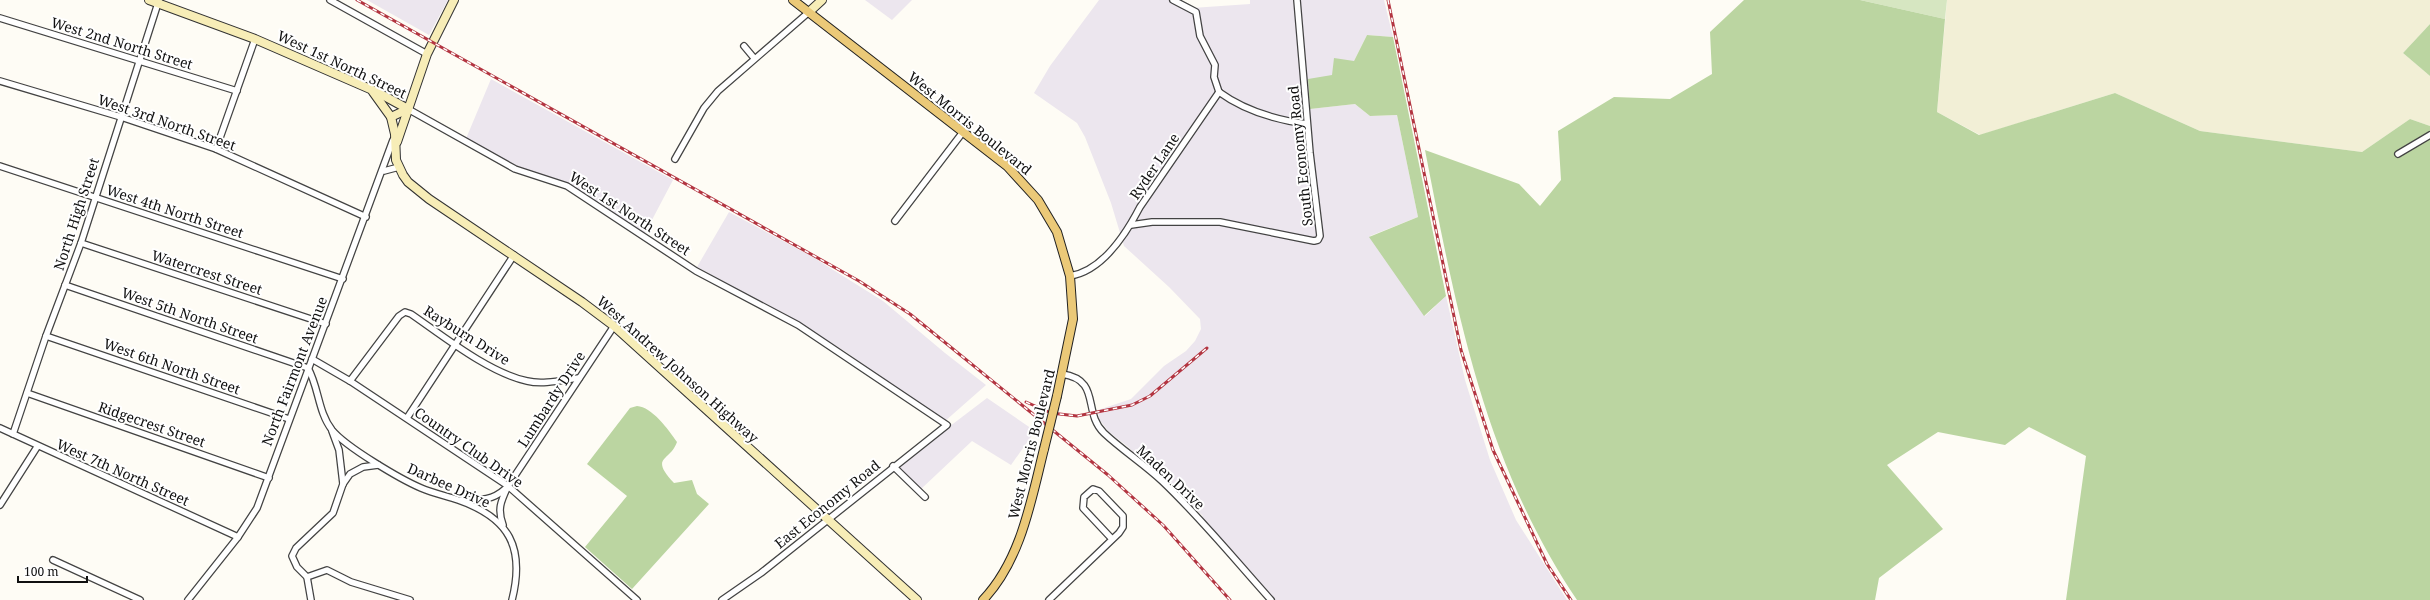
<svg xmlns="http://www.w3.org/2000/svg" width="2430" height="600" font-family="'Noto Serif',serif">
  <rect width="100%" height="100%" fill="#fefcf5"/>
  <!-- industrial -->
  <g fill="#ece6ee">
    <polygon points="367,0 448,0 429,35"/>
    <polygon points="865,0 912,0 892,20"/>
    <polygon points="1099,0 1175,0 1182,1 1192,8 1250,4 1250,0 1384,0 1393,37 1367,35 1354,61 1333,75 1310,109 1355,104 1370,116 1397,115 1418,217 1370,236 1425,316 1446,296 1465,380 1490,460 1516,520 1567,600 1271,600 1199,520 1203,516 1127,446 1109,432 1099,419 1098,410 1131,399 1164,366 1186,351 1195,341 1201,329 1200,319 1169,287 1124,246 1111,203 1085,137 1077,123 1034,93 1050,66"/>
    <polygon points="491,79 673,180 643,237 567,186 518,170 465,141"/>
    <polygon points="729,212 811,256 883,301 945,353 986,385 944,422 846,352 787,316 697,267"/>
    <polygon points="987,398 1035,431 1011,465 972,441 920,490 895,468"/>
  </g>
  <!-- farmland -->
  <polygon fill="#f2efd6" points="1947,0 2430,0 2430,24 2403,53 2430,76 2430,126 2410,119 2362,152 2200,131 2115,93 1980,135 1937,112"/>
  <!-- green -->
  <polygon fill="#d6e6c1" points="1860,0 1947,0 1945,19"/>
  <!-- forest -->
  <g fill="#bbd5a1">
    <path d="M1744,0H1860L1945,19L1937,112L1979,135L2115,93L2200,131L2362,152L2410,119L2430,126V600H2066L2086,456L2029,427L2005,445L1938,432L1887,465L1943,529L1879,578L1875,600H1577C1484,462 1456,309 1425,150L1519,184L1540,206L1561,180L1558,131L1614,97L1670,99L1712,74L1710,32Z"/>
    <polygon points="2430,24 2430,76 2403,53"/>
    <polygon points="1367,35 1393,37 1446,296 1424,316 1369,237 1418,217 1397,115 1370,116 1355,104 1310,109 1308,79 1332,75 1334,58 1354,61"/>
    <path d="M637,406C652,407 668,429 677,442C670,462 649,456 674,483L692,480L697,494L709,504L632,589L585,547L627,496L587,464L630,408Z"/>
  </g>
  <g fill="none" stroke-linecap="round" stroke-linejoin="round">
    <!-- street casing -->
    <g stroke="#434343" stroke-width="8">
      <g id="street">
        <polyline points="330,0 427,54"/>
        <polyline points="1173,0 1196,12 1200,36 1215,65 1214,77 1219,92"/>
        <polyline points="0,18 237,91"/>
        <polyline points="744,46 754,58"/>
        <polyline points="0,81 121,117 216,149 366,217"/>
        <path d="M1219,92C1245,111 1277,120 1307,124"/>
        <polyline points="408,109 515,169 567,186 696,271 798,325 947,425 761,573 722,600"/>
        <polyline points="216,149 255,39"/>
        <polyline points="2398,154 2430,135"/>
        <polyline points="675,159 704,108 718,91 809,12"/>
        <polyline points="0,166 343,279"/>
        <polyline points="384,171 399,167"/>
        <polyline points="895,221 963,132"/>
        <polyline points="1131,225 1152,222 1220,222 1314,241 1318,240 1320,236 1310,153 1297,0"/>
        <polyline points="81,243 326,324"/>
        <path d="M1070,276C1102,271 1126,234 1140,207L1219,92"/>
        <polyline points="65,285 308,368"/>
        <polyline points="46,336 289,419"/>
        <polyline points="312,359 350,381 508,486 637,600"/>
        <path d="M308,368C319,388 318,412 332,430C346,447 400,479 421,488C433,493 446,496 458,500C510,518 525,548 512,600"/>
        <path d="M1062,374C1102,380 1082,412 1104,433C1122,450 1144,464 1162,481C1201,518 1235,560 1271,600"/>
        <path d="M350,381L399,316L405,312L411,314C443,336 489,373 527,381C543,385 563,380 579,378"/>
        <polyline points="27,393 269,478"/>
        <polyline points="407,418 514,255"/>
        <polyline points="0,428 238,537"/>
        <polyline points="332,431 339,450 343,484"/>
        <polyline points="13,434 46,336 81,243 159,0"/>
        <polyline points="893,466 925,497"/>
        <path d="M461,500C479,500 492,501 505,489"/>
        <polyline points="0,505 37,447"/>
        <path d="M503,525C497,509 501,501 508,486L614,326"/>
        <polyline points="53,560 140,600"/>
        <polyline points="307,577 327,570 351,582 410,600"/>
        <polyline points="188,600 238,537 257,508 393,140"/>
        <polyline points="311,600 307,577 297,567 292,556 296,548 333,513 343,484 350,474 363,467 378,465"/>
        <polyline points="1049,600 1119,533 1123,527 1123,516 1099,491 1093,489 1084,497 1083,508 1112,539"/>
      </g>
    </g>
    <!-- secondary casing -->
    <g stroke="#323232" stroke-width="10">
      <g id="secondary">
        <polyline points="149,0 255,39 377,92 408,109"/>
        <polyline points="809,12 822,0"/>
        <polyline points="373,92 391,117 395,134 396,160 403,175 408,182 429,199 582,302 614,326 917,600"/>
        <polyline points="391,117 408,109"/>
        <polyline points="397,142 427,54 454,0"/>
      </g>
    </g>
    <!-- primary casing -->
    <g stroke="#212121" stroke-width="10">
      <g id="primary">
        <polyline points="793,0 1007,166 1038,200 1057,232 1070,276 1073,319 1057,396"/>
        <path d="M983,600C1021,560 1031,501 1044,449"/>
      </g>
    </g>
    <!-- street -->
    <use href="#street" stroke="#fff" stroke-width="5.5"/>
    <!-- secondary -->
    <use href="#secondary" stroke="#f7edb7" stroke-width="8"/>
    <!-- primary -->
    <use href="#primary" stroke="#ebc978" stroke-width="8"/>
    <!-- rail casing -->
    <g stroke="#b33541" stroke-width="3">
      <g id="rail">
        <polyline points="357,0 859,281 910,314 1108,475 1163,525 1230,600"/>
        <polyline points="1388,0 1461,350 1493,450 1547,564 1571,600"/>
        <polyline points="1026,402 1051,413 1077,416 1132,405 1150,396 1207,348"/>
      </g>
    </g>
    <!-- rail -->
    <use href="#rail" stroke="#fff" stroke-width="1.5" stroke-dasharray="4.5" stroke-linecap="butt"/>
    <!-- primary-bridge casing -->
    <g stroke="#212121" stroke-width="10" stroke-linecap="butt">
      <polyline id="primary-bridge" points="1044,449 1057,396"/>
    </g>
    <!-- primary-bridge -->
    <use href="#primary-bridge" stroke="#ebc978" stroke-width="8"/>
  </g>
  <g text-anchor="middle" dominant-baseline="central" stroke-width="4" stroke-linejoin="round" paint-order="stroke">
    <!-- street labels -->
    <g font-size="14" fill="#101010" stroke="#fff">
      <text transform="translate(122 43) rotate(17)">West 2nd North Street</text>
      <text transform="translate(342 64) rotate(25)">West 1st North Street</text>
      <text transform="translate(167 122) rotate(19)">West 3rd North Street</text>
      <text transform="translate(970 123) rotate(39)">West Morris Boulevard</text>
      <text transform="translate(1300 156) rotate(-96)">South Economy Road</text>
      <text transform="translate(1154 166) rotate(-56)">Ryder Lane</text>
      <text transform="translate(175 211) rotate(18)">West 4th North Street</text>
      <text transform="translate(630 213) rotate(33)">West 1st North Street</text>
      <text transform="translate(76 214) rotate(-72)">North High Street</text>
      <text transform="translate(207 272) rotate(18)">Watercrest Street</text>
      <text transform="translate(190 315) rotate(19)">West 5th North Street</text>
      <text transform="translate(467 335) rotate(32)">Rayburn Drive</text>
      <text transform="translate(172 366) rotate(19)">West 6th North Street</text>
      <text transform="translate(678 369) rotate(42)">West Andrew Johnson Highway</text>
      <text transform="translate(294 371) rotate(-69)">North Fairmont Avenue</text>
      <text transform="translate(551 399) rotate(-57)">Lumbardy Drive</text>
      <text transform="translate(152 424) rotate(19)">Ridgecrest Street</text>
      <text transform="translate(1031 444) rotate(-76)">West Morris Boulevard</text>
      <text transform="translate(469 447) rotate(35)">Country Club Drive</text>
      <text transform="translate(123 472) rotate(24)">West 7th North Street</text>
      <text transform="translate(1171 477) rotate(43)">Maden Drive</text>
      <text transform="translate(449 485) rotate(24)">Darbee Drive</text>
      <text transform="translate(827 504) rotate(-39)">East Economy Road</text>
    </g>
  </g>
  <!-- scale -->
  <path d="M18 576v6h69v-6" fill="none" stroke="#101010" stroke-width="2"/>
  <text x="24" y="576" font-size="12" fill="#101010" stroke="#ffffff" stroke-width="3" paint-order="stroke">100 m</text>
</svg>
